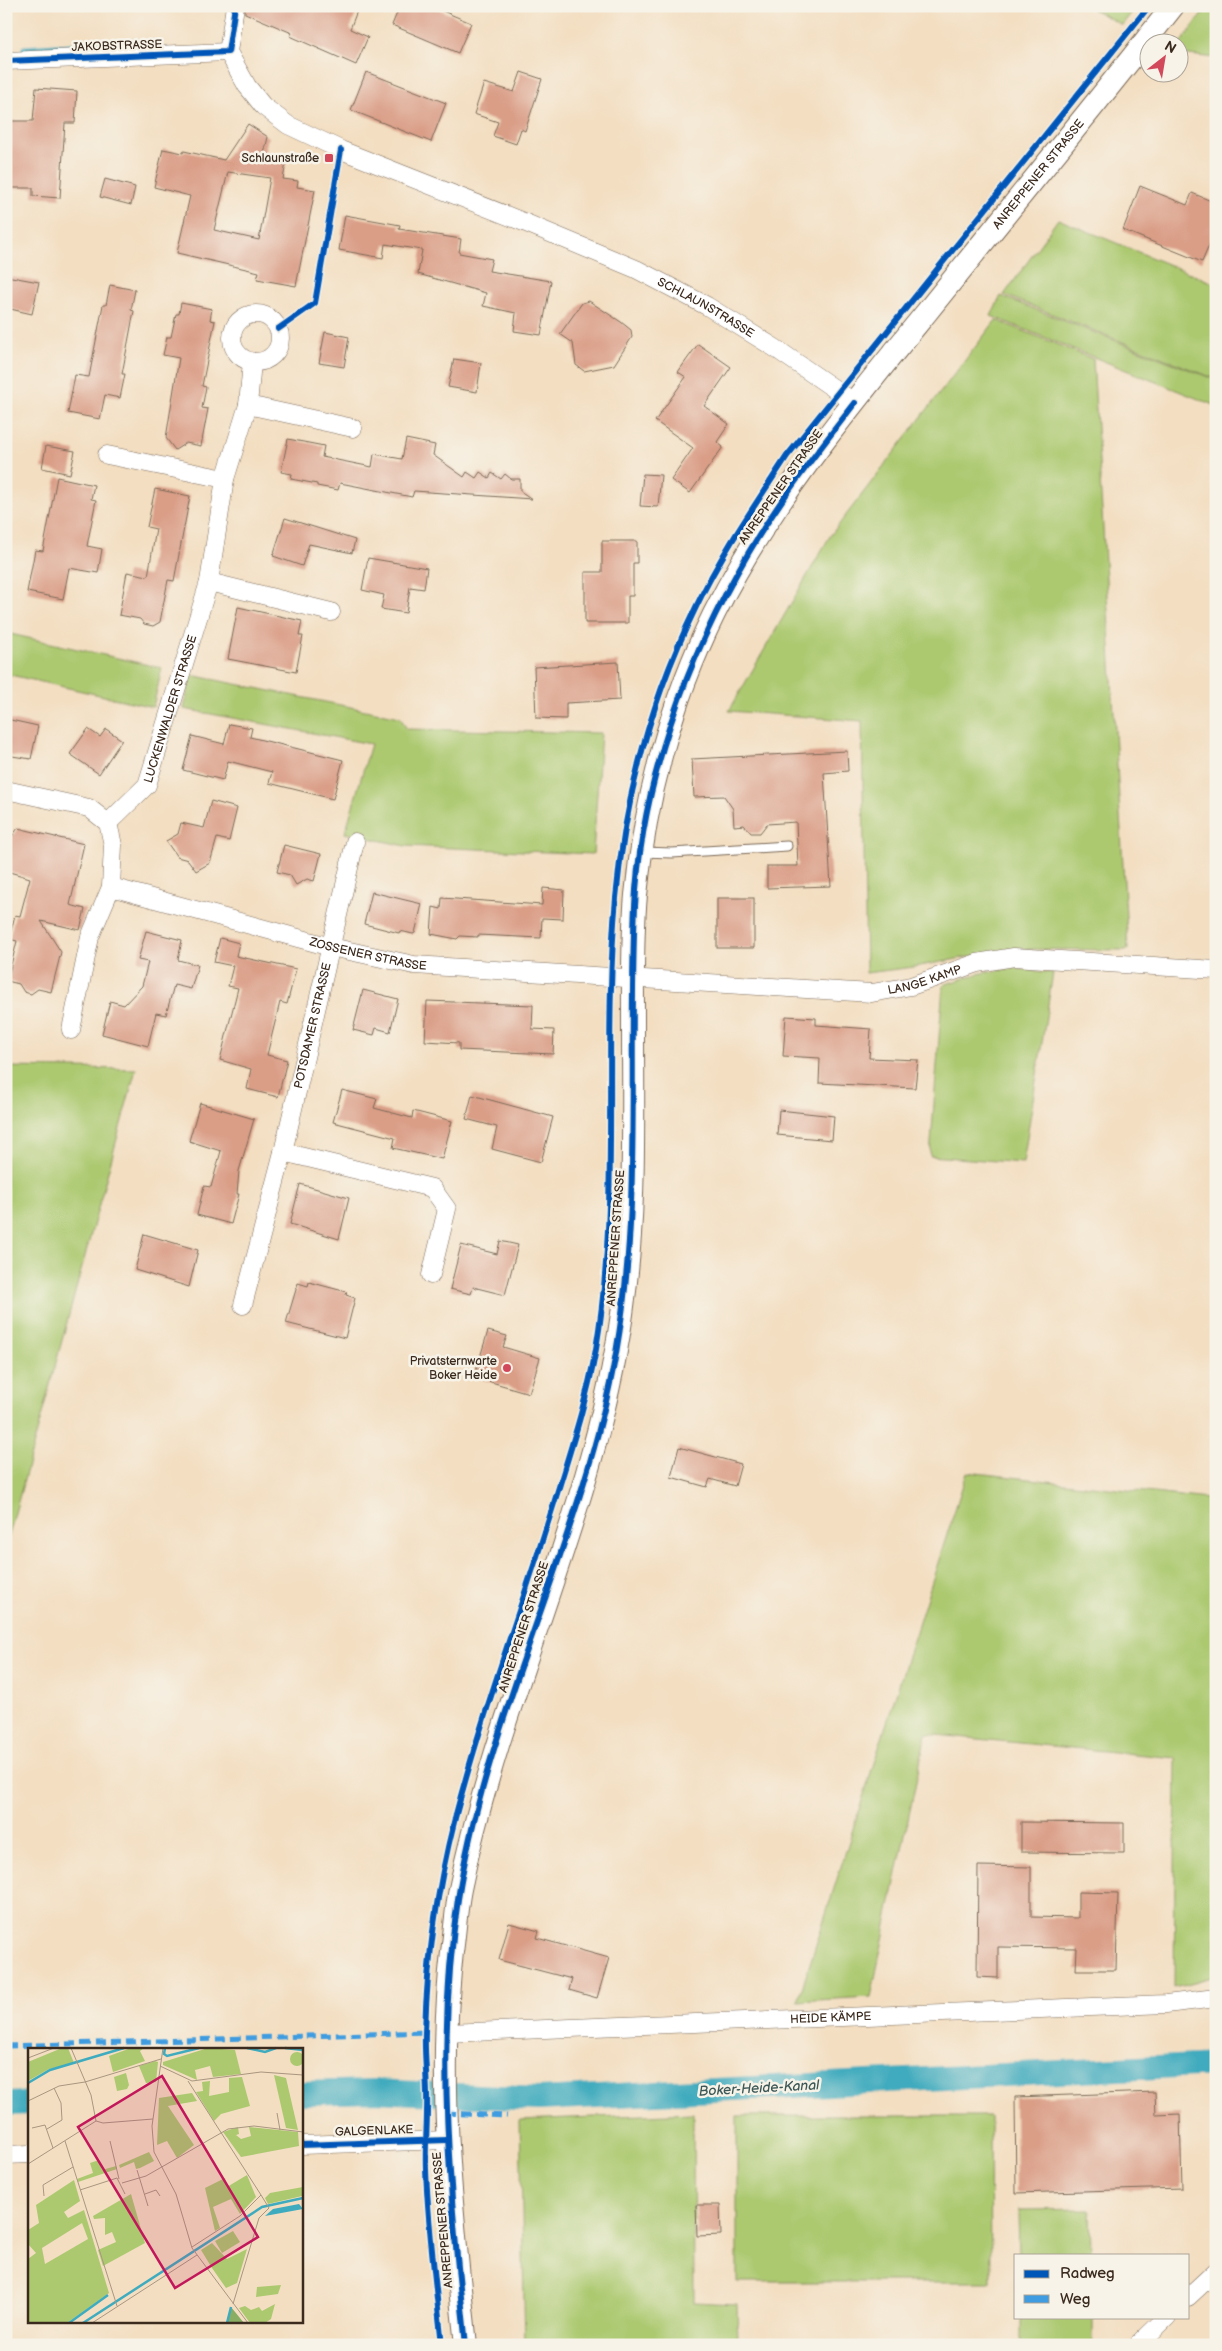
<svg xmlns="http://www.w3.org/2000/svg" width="1222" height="2351" font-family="'Balsamiq Sans',sans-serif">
  <rect width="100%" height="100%" fill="#f7f3e8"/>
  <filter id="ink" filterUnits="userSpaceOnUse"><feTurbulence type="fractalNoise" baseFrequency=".02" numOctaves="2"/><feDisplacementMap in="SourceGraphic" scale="10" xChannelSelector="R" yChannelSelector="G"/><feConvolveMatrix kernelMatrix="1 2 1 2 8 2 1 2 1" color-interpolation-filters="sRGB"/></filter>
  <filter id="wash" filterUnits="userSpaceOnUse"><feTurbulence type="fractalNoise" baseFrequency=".0096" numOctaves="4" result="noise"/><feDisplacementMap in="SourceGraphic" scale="20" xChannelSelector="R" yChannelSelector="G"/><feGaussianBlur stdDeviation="1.12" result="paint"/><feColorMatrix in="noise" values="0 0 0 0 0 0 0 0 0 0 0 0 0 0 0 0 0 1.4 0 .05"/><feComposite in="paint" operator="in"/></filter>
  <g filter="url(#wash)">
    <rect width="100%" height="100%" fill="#f3dec1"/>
    <!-- green -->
    <g fill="#acc970" stroke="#747a47">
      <polygon points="1087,6 1137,6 1122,25"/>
      <polygon points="1208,6 1216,6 1216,58 1180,54 1180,44"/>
      <polygon points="1058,219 1216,284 1216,379 1004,295"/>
      <polygon points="1001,296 1216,380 1216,406 991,316"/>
      <polygon points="996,320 1093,359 1128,950 1012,949 914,967 866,973 862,721 729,711 830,536"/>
      <polygon points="6,633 162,668 153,707 6,674"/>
      <polygon points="191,675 400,717 407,729 601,733 593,854 406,846 345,833 371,744 184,709"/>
      <polygon points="1013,968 1053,973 1023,1163 930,1156 943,985 977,974"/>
      <polygon points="6,1067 136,1069 6,1546"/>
      <polygon points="967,1472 1216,1500 1216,1593 1211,1609 1216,1609 1216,1976 1174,1987 1176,1758 926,1734 871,1997 798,2001"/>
      <polygon points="693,2113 694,2302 737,2304 738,2345 525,2345 520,2120"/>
      <polygon points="737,2116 990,2116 991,2282 737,2282"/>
      <polygon points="1090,2209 1091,2255 1019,2255 1018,2210"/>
      <rect x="1021" y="2317" width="72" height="28"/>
    </g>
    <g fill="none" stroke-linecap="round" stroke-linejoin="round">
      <!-- stream -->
      <polyline stroke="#3fabbe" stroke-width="7" points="25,49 135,42"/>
      <!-- canal -->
      <g stroke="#3fabbe" stroke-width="24">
        <polyline points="301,2093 375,2091 539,2099 1216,2064"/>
        <polyline points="6,2104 29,2103"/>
      </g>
    </g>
    <g id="blocks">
      <!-- building -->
      <g fill="#da9e87" fill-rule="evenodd">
        <polygon points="245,6 342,6 357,11 350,29 368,37 356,65 290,36 292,33 245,13"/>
        <polygon points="400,6 431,6 471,23 458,53 392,25"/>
        <polygon points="366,72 446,103 431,142 351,110"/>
        <polygon points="521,72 542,79 525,131 521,129 516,144 493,136 498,122 474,114 484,83 514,92"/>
        <polygon points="36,88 77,91 75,123 65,123 60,198 33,196 33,188 6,188 6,121 33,121"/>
        <path d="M248,124L268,137L264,154L287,158L283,179L298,181L297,187L315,190L296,286L257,279L259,272L177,253L190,196L154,187L163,149L183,153L184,151L224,160ZM228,172L270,178L259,240L214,230Z"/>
        <polygon points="105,179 135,187 131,205 100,197"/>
        <polygon points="1140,186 1187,205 1192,193 1216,203 1216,229 1202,262 1123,230"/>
        <polygon points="345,215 400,225 399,229 461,239 459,253 492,259 489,271 551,281 541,335 514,331 516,313 483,306 486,293 418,274 422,250 385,244 383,258 339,250"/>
        <polygon points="6,276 39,282 32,314 6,308"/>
        <polygon points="110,285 135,290 131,310 134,311 122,374 125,374 120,398 105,395 100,419 68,413 75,375 89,377 103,305 106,305"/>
        <polygon points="589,301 621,322 631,330 632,337 614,365 584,371 576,365 573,343 560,334 582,303"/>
        <polygon points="181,303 212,309 210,320 215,321 202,386 206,387 202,408 208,409 201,446 186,443 175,450 166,438 179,358 163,355 167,337 171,337 176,314 179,314"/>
        <polygon points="325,332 349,337 344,367 319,363"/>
        <polygon points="698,344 731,367 704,406 729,424 717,442 723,447 690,493 671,480 693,448 655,421 686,377 678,372"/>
        <polygon points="454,359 481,363 477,392 448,387"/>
        <polygon points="288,439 324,446 322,457 372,467 374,454 402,459 406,439 435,445 433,455 464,477 467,472 476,478 480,472 489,478 492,473 501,479 505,474 511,479 520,479 520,491 532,499 414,491 412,497 340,483 338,490 317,486 317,484 291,479 292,474 281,472"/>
        <polygon points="46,446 75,451 70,474 42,468"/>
        <polygon points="643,474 661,475 658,507 640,506"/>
        <polygon points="57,477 94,485 91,499 96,500 87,546 102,549 98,573 69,568 63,599 27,592 35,550 43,551"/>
        <polygon points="155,489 190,496 174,581 168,580 160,622 153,626 144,624 140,619 119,615 127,572 148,576 156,529 147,527"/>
        <polygon points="285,518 355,540 352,553 309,544 302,566 273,556"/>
        <polygon points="602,541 637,541 637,563 633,563 633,596 628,596 628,623 585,623 585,572 602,572"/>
        <polygon points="368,558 427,568 424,589 410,587 406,613 381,609 384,595 362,590"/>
        <polygon points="238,607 302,621 299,636 303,636 296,672 228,659"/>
        <polygon points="618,662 620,700 566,703 566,719 536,718 534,667"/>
        <polygon points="6,719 38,726 31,759 6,755"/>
        <polygon points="229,724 252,728 250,737 343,760 333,799 269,783 272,772 228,761 223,780 183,770 192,736 224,744"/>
        <polygon points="88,729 100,737 106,729 122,740 99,774 70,754"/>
        <polygon points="847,751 848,771 824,773 831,886 767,888 767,866 798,866 796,822 767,824 760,833 751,833 744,825 734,826 733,809 724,796 694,797 692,759"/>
        <polygon points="211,801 237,808 229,841 217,838 210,863 196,871 188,860 177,857 166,841 178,834 181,823 204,828"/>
        <polygon points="18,828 84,844 70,905 85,909 80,930 41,921 61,952 51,992 38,989 31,994 24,992 19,984 7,981 17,941 9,939 15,915 20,916 30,878 6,871 6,845"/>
        <polygon points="284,845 321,854 314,881 307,879 296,885 290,875 277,872"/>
        <polygon points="543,888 564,890 563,919 542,918 541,938 478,935 478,937 460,936 457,939 431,934 433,907 441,909 442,898 542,905"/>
        <polygon points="372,892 422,904 415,933 413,934 400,931 399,933 364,924"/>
        <rect x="717" y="898" width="37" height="50"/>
        <polygon points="146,931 182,940 178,960 198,965 191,989 174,985 166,1015 156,1013 148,1046 102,1034 110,1001 124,1005 142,986 148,962 138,960"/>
        <polygon points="220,938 239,943 236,956 296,969 287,1004 280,1002 267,1055 287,1060 278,1097 247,1089 251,1069 220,1060 238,988 228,986 233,966 214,962"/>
        <polygon points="363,990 398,999 390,1032 376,1028 374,1035 353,1030"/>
        <polygon points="427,1001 533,1005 532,1029 554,1030 553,1054 459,1050 459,1043 425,1041"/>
        <polygon points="786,1016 816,1018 816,1025 871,1029 869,1058 918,1060 915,1088 819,1083 820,1058 783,1056"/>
        <polygon points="342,1090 377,1099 374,1108 412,1118 413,1111 452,1121 442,1159 393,1148 395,1138 333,1122"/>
        <polygon points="472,1095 553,1117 541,1162 492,1149 497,1127 466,1119"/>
        <polygon points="200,1103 254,1119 239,1171 237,1194 239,1194 231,1224 197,1215 204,1186 211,1187 221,1151 189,1141"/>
        <polygon points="779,1110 834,1116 832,1140 777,1135"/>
        <polygon points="300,1184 349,1198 339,1239 290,1224"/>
        <polygon points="144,1234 198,1250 189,1287 135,1270"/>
        <polygon points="500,1241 518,1245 505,1295 473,1287 471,1294 450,1289 461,1245 497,1254"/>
        <polygon points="309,1282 347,1292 346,1295 355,1298 345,1338 286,1323 298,1283 308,1286"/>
        <polygon points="488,1331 507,1336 503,1347 540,1358 529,1393 474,1377"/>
        <polygon points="679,1447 741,1464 735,1486 710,1479 707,1487 671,1477"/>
        <polygon points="1021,1822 1124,1823 1124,1853 1021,1852"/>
        <polygon points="978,1866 1031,1867 1031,1917 1078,1918 1078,1892 1118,1893 1116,1970 1076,1970 1077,1948 998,1947 998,1978 977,1977"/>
        <polygon points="509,1923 539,1931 537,1938 609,1958 597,1998 569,1990 572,1979 499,1960"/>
        <polygon points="1155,2092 1156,2115 1180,2114 1182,2188 1016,2193 1015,2097"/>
        <polygon points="696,2205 720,2205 721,2235 697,2236"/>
      </g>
    </g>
  </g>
  <g filter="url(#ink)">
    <use href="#blocks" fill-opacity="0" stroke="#7b6957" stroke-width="1"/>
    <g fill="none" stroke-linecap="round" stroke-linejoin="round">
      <!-- service casing -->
      <g stroke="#7b6957" stroke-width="11">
        <polyline id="service" points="642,852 672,853 787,846"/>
      </g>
      <!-- minor casing -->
      <g stroke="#7b6957" stroke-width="19">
        <g id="minor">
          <path id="s1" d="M235,6L228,52L247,86L263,106L288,125L341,150L526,223L636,269L707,306L775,348L855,403"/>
          <polyline points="6,61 228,52"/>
          <circle cx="256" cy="338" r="24"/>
          <polyline points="248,405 353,428"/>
          <polyline points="107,455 225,479"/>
          <polyline points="209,582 331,612"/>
          <polyline points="6,790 89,808 108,823 113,845 111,887 90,937 71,1030"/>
          <path id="s2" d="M108,823L147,785L209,582L225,479L248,405L252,362"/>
          <path id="s3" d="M111,887L331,947L414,965L872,993L911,986L977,963L1014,957L1216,970"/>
          <polyline points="283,1152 432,1188 447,1209 431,1275"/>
          <path id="s4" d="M243,1305L283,1152L355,842"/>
          <path id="s5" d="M446,2033L1166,2004L1216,1998"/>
          <polyline points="301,2145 447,2140"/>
          <polyline points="6,2155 29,2154"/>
          <polyline points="1188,2297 1216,2271"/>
          <polyline points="1138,2345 1167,2317"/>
        </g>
      </g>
      <!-- tertiary casing -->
      <g stroke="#7b6957" stroke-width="24">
        <g id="tertiary">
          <path id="s6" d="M466,2345C452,2214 437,2083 452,1952C455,1931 456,1909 460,1889C500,1693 594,1512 622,1314C636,1217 633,1119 633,1022C633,980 632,937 636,895C645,799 671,701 714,614C768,505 849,407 926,313C1008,211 1092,109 1173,6"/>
        </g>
      </g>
      <!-- service -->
      <use href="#service" stroke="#fff" stroke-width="9"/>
      <!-- minor -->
      <use href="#minor" stroke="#fff" stroke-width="18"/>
      <!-- tertiary -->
      <use href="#tertiary" stroke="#fff" stroke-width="22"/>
      <!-- quiet -->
      <g stroke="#3f9ce0" stroke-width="5" stroke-dasharray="10 5" stroke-linecap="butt">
        <polyline points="6,2046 425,2032"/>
        <polyline points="446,2113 507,2116"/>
      </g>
      <!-- cycleway casing -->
      <g stroke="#f7f3e8" stroke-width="9">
        <g id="cycleway">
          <polyline points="6,61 228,52 235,6"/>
          <polyline points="278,329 315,303 341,150"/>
          <polyline points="301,2145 447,2140"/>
          <path d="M442,2345C436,2286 428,2228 426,2169C425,2149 427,2130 427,2110C428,2084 424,2058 425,2032C427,1960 437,1888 455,1818C483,1711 522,1606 555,1500C570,1451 587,1400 596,1349C621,1200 602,1048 616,898C625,797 651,699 696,607C721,554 755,505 787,456L1149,6"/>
          <path d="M466,2345C450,2195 435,2049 458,1899C487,1713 583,1538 616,1353C642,1205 628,1055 635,906C641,783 687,657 749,552C780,499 818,451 855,403"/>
        </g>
      </g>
      <!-- cycleway -->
      <use href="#cycleway" stroke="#0057b8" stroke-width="6"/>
    </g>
  </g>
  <!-- markers -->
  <g fill="#d1495b" stroke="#f7f3e8" stroke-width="2">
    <rect x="324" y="153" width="10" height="10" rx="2.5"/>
    <circle cx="507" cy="1368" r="5"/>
  </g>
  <g text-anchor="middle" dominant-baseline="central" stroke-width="5" stroke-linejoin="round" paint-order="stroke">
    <!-- street labels -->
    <g font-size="12" fill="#3b2a1e" stroke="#f7f3e8">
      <text transform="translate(117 46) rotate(-2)">JAKOBSTRASSE</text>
      <text stroke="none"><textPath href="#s6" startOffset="2316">ANREPPENER STRASSE</textPath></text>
      <text stroke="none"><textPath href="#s1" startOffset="599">SCHLAUNSTRASSE</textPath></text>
      <text transform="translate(781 487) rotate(-55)">ANREPPENER STRASSE</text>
      <text stroke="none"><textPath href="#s2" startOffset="134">LUCKENWALDER STRASSE</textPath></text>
      <text stroke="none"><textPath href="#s3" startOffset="266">ZOSSENER STRASSE</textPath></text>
      <text stroke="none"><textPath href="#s3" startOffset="826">LANGE KAMP</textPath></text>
      <text stroke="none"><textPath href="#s4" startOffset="288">POTSDAMER STRASSE</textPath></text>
      <text transform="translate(616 1238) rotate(-86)">ANREPPENER STRASSE</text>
      <text transform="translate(524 1627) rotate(-72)">ANREPPENER STRASSE</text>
      <text stroke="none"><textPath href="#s5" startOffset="385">HEIDE KÄMPE</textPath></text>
      <text transform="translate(374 2131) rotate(-2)">GALGENLAKE</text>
      <text transform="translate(443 2220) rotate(-95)">ANREPPENER STRASSE</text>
    </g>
    <!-- poi labels -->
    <g font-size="12" fill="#3b2a1e" stroke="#f7f3e8" text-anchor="end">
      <text x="319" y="158">Schlaunstraße</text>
      <text x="497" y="1361">Privatsternwarte<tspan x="497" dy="14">Boker Heide</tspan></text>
    </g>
    <!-- water labels -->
    <g font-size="14" font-style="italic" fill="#3c5756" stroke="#f7f3e8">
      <text transform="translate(759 2088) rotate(-3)">Boker-Heide-Kanal</text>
    </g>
  </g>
  <!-- overview -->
  <g transform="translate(28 2048)">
    <rect width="275" height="275" fill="#f3dec1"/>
    <path d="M34,0H40L46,15L21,21L0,33V14ZM103,0H116L112,3L117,13L85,24L81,8ZM180,0L207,2L213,26L185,29L182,18L167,22L169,32L135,17V14ZM262 11a7 7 0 1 1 14 0a7 7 0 1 1-14 0ZM127,13L130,14L128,34L118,35L111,18ZM98,25L101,37L99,41L89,43L86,29ZM246,27L258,30L270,82L258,80ZM214,29L222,58L193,66L186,73L168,44L175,43L174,34L182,33L181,48L201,44V30ZM164,45L169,53L140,58L166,97L149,110L139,93L129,97L131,50ZM210,79L211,86L208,87L213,91L223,88L221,79L270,84L271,98L213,109L195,84ZM121,104L126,113L112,120L108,121L106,114L92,120L91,117ZM71,112L74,122L88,118L89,121L50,134L49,131L65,125L62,115ZM219,127L228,149L212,166L203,151L185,159L192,180L187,183L177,140L197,130L199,139ZM46,132L52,153L36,164L40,170L56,162L81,245L39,275H0V211L8,205L0,196V182L11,175L8,157ZM54,175L60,191L17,216L14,200ZM275,139L274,148L240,156L237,150L242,145ZM103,146L117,195L75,218L70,202L88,194L84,184L77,187V170L66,171L65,168ZM205,183L212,194L194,205L187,193ZM184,195L199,211L219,201L209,235L198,240L184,220L187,218L184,220L173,202ZM253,237L250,246L228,249L229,239ZM247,256L243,271L237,275H222L211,260L217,258L223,262L231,259L234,263Z" fill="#acc970" fill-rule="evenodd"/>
    <path d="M203,259L216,275H199Z" fill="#89ad62"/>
    <path d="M271,156L275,161L237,168L245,161Z" fill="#3fabbe"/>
    <path fill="none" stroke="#3fabbe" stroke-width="2.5" d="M137,0L136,6L139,8L171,0M219,0L237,4L248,0M257,0L275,2M0,35L22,22L96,0M41,275L80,247M55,275L234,159L275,150M199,275L203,259"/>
    <path fill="none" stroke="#a99680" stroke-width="1" d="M43,0L63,47L68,73M135,0L124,78L126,104L148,146L164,200L220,275M0,10L26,0M132,18L164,33L233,24L275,27M160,33L233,147M0,53L31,38L57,34L133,11M249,65L252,82M68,73L75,75L125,71M4,80L17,77L25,100M19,81L34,72L33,55L26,40M37,93L89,258M82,93L91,131M0,116L68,73M109,122L120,158M94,135L118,128L200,81L226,78L275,84M52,142L89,130L97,146M117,146L128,142L132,148M16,148L15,137L45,119M164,199L212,168L233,147L241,160L231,170L205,256M64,275L169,207"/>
    <path fill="#c2185b" fill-opacity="0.15" stroke="#c2185b" stroke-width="2.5" d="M134,28L230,189L147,240L50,79Z"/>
    <rect width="275" height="275" fill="none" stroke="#3b2a1e" stroke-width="2.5"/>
  </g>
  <!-- margin -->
  <rect width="1222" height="2351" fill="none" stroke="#f7f3e8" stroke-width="25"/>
  <!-- legend -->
  <rect x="1014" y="2254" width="175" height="65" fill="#f7f3e8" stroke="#aca397"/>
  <rect x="1024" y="2270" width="25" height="8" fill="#0057b8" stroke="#aca397"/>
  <text x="1060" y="2278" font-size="15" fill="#3b2a1e">Radweg</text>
  <rect x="1024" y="2295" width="25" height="8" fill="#3f9ce0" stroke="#aca397"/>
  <text x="1060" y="2304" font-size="15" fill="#3b2a1e">Weg</text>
  <!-- north arrow -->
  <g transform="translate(1164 58) rotate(31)"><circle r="24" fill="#f7f3e8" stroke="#aca397"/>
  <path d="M0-4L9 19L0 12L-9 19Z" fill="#d1495b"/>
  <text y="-8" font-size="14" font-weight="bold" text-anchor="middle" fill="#3b2a1e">N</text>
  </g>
</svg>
